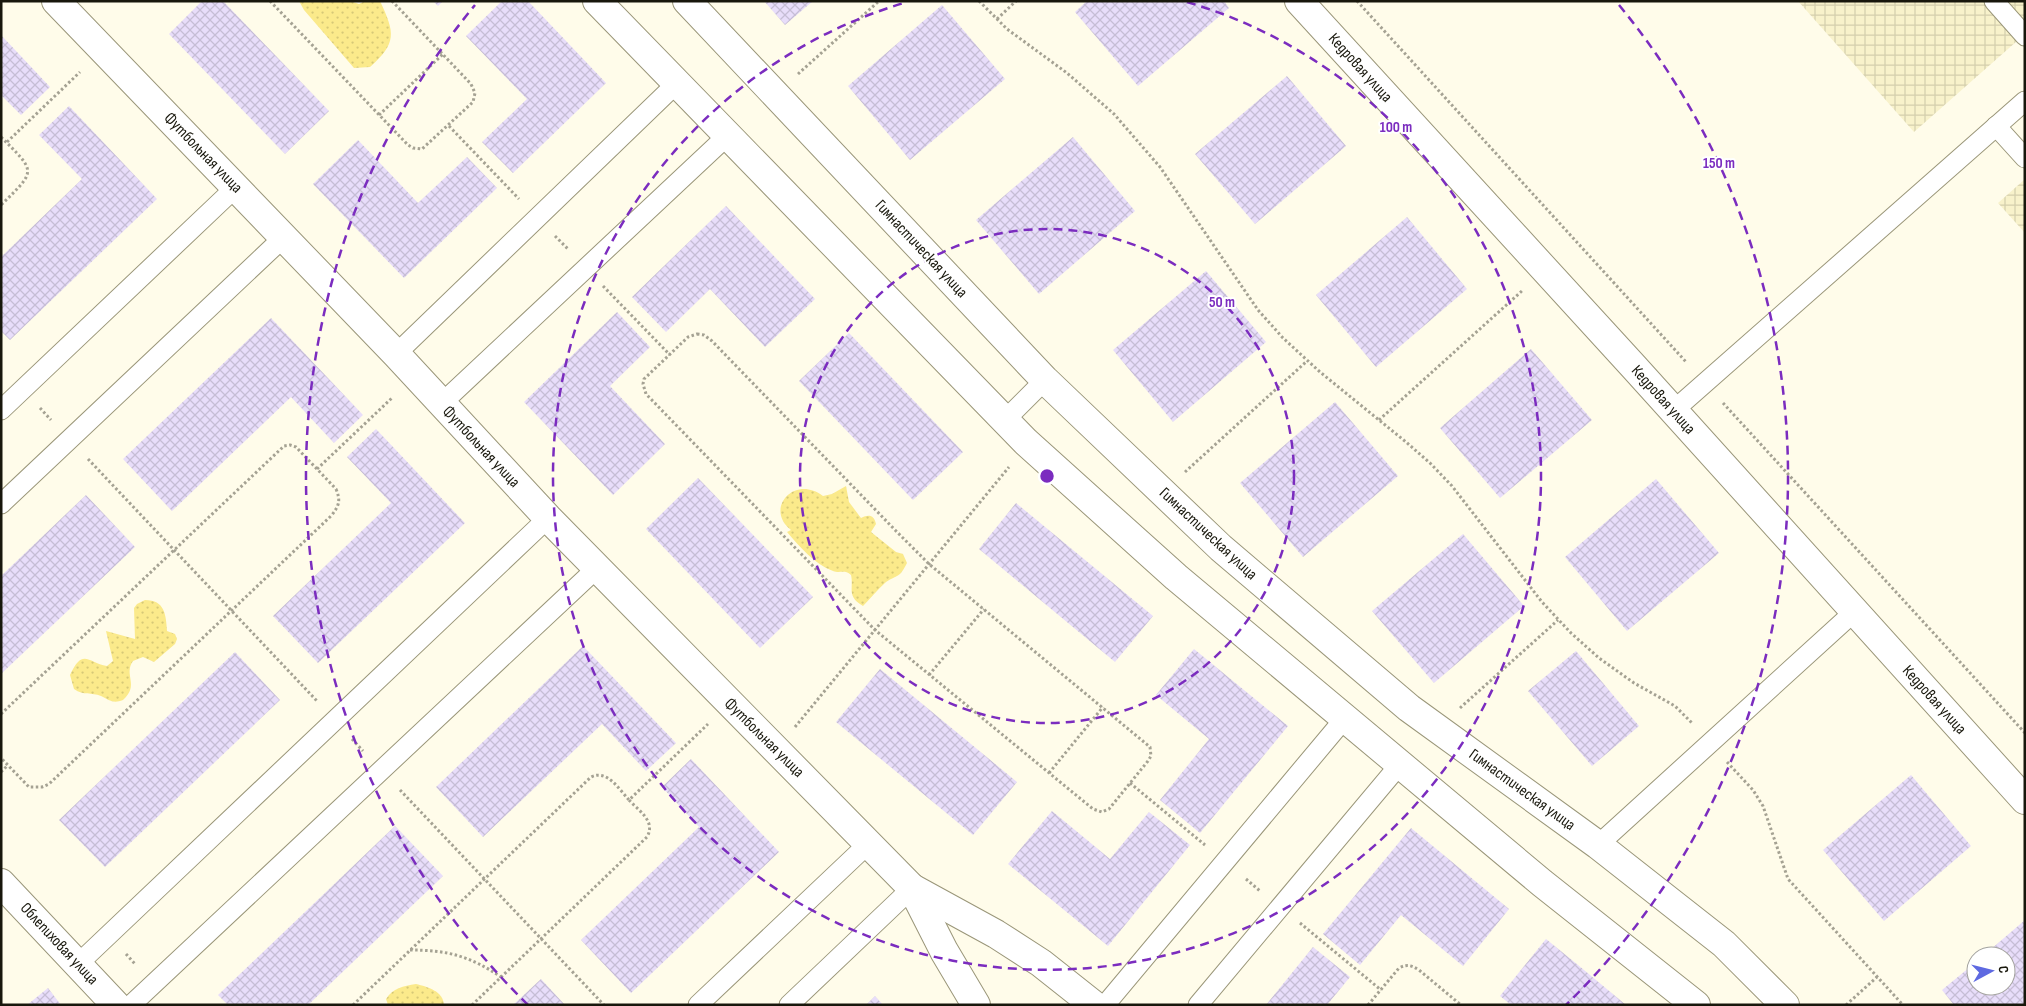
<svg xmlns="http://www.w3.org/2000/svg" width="2026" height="1006" font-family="'Sofia Sans Condensed',sans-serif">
  <defs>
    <pattern id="industrial-grid" width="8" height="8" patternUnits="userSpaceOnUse" patternTransform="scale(1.25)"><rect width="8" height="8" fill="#f8f2cb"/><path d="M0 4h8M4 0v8" fill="none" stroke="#d4cfad"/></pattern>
    <pattern id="grass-dots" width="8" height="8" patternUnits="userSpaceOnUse" patternTransform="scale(1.25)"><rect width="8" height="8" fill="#fbea8b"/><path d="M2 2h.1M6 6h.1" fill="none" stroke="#d6c877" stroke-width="1.8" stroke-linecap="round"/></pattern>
    <pattern id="building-cross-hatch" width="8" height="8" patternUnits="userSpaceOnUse" patternTransform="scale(1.25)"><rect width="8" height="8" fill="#e8ddfa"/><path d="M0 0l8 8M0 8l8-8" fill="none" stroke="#c6bdd5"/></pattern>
  </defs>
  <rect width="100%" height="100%" fill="#fffcea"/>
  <!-- industrial -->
  <g fill="url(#industrial-grid)">
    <polygon points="1798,1 2025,1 2025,34 1914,132"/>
    <polygon points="2025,179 2025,233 1998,203"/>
  </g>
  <!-- grass -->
  <g fill="url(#grass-dots)">
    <path d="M299,1H350L359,4L365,1H380C395,33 397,43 370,67L354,68L304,10Z"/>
    <path d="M846,486L849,502L861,518C869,514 874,515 876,524L871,532L896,552L903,554L907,563C899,579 898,574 886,582C878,589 870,599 863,606C846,596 854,589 851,575C844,569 840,574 833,571C814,564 800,547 787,532L791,530C764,509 794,474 823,496L832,494Z"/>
    <path d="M145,600C165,600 166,615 167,631L175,634L177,639L175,644L154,662L143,657L133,661C123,675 140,685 123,700C113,704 109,700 101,696C91,692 84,696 74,689L70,675C83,647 88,663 107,666L113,661L106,631L135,639L134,608L137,604Z"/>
    <path d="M416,984C428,987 443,991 444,1005H388L386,999C393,988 403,986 416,984Z"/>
  </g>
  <!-- building -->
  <g fill="url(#building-cross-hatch)">
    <polygon points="202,1 223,1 329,111 285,154 169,34"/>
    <polygon points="433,1 443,1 438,6"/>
    <polygon points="502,1 528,1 606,83 513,173 482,142 527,99 466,36"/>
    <polygon points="764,1 813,1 785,25"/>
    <polygon points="1087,1 1224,1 1229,8 1138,86 1075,12"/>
    <polygon points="942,5 1005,79 910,160 848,86"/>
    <polygon points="1,35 50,87 21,115 1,95"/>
    <polygon points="1287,76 1346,146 1255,224 1195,154"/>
    <polygon points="69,106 157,199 10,340 1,331 1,257 82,179 39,135"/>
    <polygon points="1073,137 1135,211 1039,294 976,220"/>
    <polygon points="358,140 418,203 467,157 497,188 404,278 313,184"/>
    <polygon points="726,206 815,299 765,347 710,289 666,332 632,297"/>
    <polygon points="1407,217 1467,289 1376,367 1316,295"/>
    <polygon points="1206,271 1266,342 1173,422 1113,350"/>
    <polygon points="617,312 650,347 610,386 665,444 613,495 524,402"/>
    <polygon points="271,318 363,415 334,443 291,397 172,511 123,459"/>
    <polygon points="849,333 963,452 913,500 799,381"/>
    <polygon points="1531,349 1592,420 1500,498 1440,428"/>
    <polygon points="1335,402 1398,476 1303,557 1240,483"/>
    <polygon points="376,429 465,523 318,663 273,616 391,503 347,457"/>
    <polygon points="698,478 813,597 760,648 646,529"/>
    <polygon points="1656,479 1719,553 1627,631 1565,557"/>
    <polygon points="86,495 135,547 1,674 1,576"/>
    <polygon points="1016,503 1153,616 1115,662 979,549"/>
    <polygon points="1463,534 1524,606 1434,683 1372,611"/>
    <polygon points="583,646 676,743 646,771 602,724 483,837 436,787"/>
    <polygon points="1194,649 1288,726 1200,833 1160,800 1209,739 1156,695"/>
    <polygon points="1576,651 1639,726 1592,766 1528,691"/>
    <polygon points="235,652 280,700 105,867 59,820"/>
    <polygon points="880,669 1017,782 973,835 836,722"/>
    <polygon points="691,759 779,852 631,993 581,940 699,827 662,787"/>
    <polygon points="1911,775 1971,846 1884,921 1823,850"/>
    <polygon points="1052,811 1110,859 1149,812 1190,845 1108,946 1008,864"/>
    <polygon points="395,826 443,876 308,1005 228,1005 218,995"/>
    <polygon points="1411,828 1509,909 1463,966 1401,915 1360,965 1323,934"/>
    <polygon points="2025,920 2025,1005 1954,1005 1942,990 1976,962 1976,986 2006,986 2006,956 1983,956"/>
    <polygon points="1546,939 1578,965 1626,1005 1511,1005 1500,996"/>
    <polygon points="1313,947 1350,977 1327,1005 1266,1005"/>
    <polygon points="541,979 565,1005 513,1005"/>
    <polygon points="48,988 61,1005 27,1005"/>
    <polygon points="875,996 883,1005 866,1005"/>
  </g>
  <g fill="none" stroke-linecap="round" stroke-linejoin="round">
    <!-- lane casing -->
    <g stroke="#9a9679" stroke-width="21">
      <g id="lane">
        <polyline points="1994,1 2025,36"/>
        <polyline points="1996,126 2025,158"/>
        <polyline points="396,354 676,84"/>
        <polyline points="441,404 727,136"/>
        <polyline points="1,410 236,187"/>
        <polyline points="1673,411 2025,101"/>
        <polyline points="1005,420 1045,380"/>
        <polyline points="1,504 284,237"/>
        <polyline points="1598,845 1854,612"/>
        <polyline points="78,964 548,518"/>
        <polyline points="131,1005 597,568"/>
        <polyline points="698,1005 868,844"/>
        <polyline points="789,1005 912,888"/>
        <polyline points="1105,1005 1345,718"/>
        <polyline points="1198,1005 1401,763"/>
      </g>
    </g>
    <!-- street casing -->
    <g stroke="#9a9679" stroke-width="30">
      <g id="street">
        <polyline points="56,1 396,354 548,518 912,888 944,951 976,1005"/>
        <polyline points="597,1 1026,442 1176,577 1542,883 1696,1005"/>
        <polyline points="687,1 1045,380 1221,548 1409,708 1598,845 1724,944 1785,1005"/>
        <polyline points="1299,1 1634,367 2025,800"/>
        <polyline points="1,883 116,1005"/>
        <polyline points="912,888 996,934 1041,963 1094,1005"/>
      </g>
    </g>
    <!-- path -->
    <g stroke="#a5a293" stroke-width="3" stroke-dasharray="2.5 2.5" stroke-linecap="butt">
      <polyline points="270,1 408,145 413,148 422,149 473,102 475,93 471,84 392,1"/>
      <polyline points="979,1 1007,29 1067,73 1114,114 1160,167 1258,310 1283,338 1320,372 1406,442 1430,463 1452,486 1542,602 1571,633 1599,658 1634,683 1675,706 1693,724"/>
      <polyline points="1357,1 1687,363"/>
      <polyline points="997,19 1016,1"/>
      <polyline points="798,74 879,1"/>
      <polyline points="379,115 443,54"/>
      <polyline points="449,126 519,199"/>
      <path d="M1,137C36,172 37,170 1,205"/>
      <polyline points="7,142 80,72"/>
      <polyline points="555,236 568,249"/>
      <polyline points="603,286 670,355"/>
      <polygon points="697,334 704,335 712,341 896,531 929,564 1150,747 1151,756 1148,761 1109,809 1102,812 1093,809 875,630 646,394 643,384 644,379 688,337"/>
      <polyline points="1723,403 2025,733"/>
      <polyline points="40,408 51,420"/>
      <polyline points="1379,420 1523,290"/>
      <polyline points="88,459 317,701"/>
      <polyline points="317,469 393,397"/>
      <polyline points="1185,472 1307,361"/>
      <polyline points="929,675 984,609"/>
      <polyline points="1460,708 1558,620"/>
      <path d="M1,714L284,446L290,445L296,447L336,489C341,501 339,506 331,516L49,784L42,787H29L1,758"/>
      <polyline points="795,727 1009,467"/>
      <polyline points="352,739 363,751"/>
      <polyline points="1727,762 1753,790 1763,806 1788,879 1903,1005"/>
      <polyline points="1,772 8,765"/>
      <polyline points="1049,773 1103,707"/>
      <polyline points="1130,783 1205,845"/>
      <polyline points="400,790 604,1005"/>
      <polyline points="1246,879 1260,891"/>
      <polyline points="1300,923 1381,990"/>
      <path d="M410,950C447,950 470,956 501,977"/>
      <polyline points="126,954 135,964"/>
      <path d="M353,1005L591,777C607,769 619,789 629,800"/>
      <path d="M472,1005L647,837C656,821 639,811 629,800L708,724"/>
      <path d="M1368,1005L1399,968C1407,964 1411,965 1419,970L1461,1005"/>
      <polyline points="1846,1005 1877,977"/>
    </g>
    <!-- lane -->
    <use href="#lane" stroke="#fff" stroke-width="19"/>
    <!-- street -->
    <use href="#street" stroke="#fff" stroke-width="28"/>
  </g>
  <!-- distance rings -->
  <g fill="none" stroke="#7b2cbf" stroke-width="2.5" stroke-dasharray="9 6">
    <circle cx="1047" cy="476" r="247"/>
    <path d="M1187 2A494 494 0 1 1 907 2"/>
    <path d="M528 1005A741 741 0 0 1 475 5M1619 5A741 741 0 0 1 1566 1005"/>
  </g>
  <g text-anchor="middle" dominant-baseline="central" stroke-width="4" stroke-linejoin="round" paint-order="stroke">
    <!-- street labels -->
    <g font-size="16" fill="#18170c" stroke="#fff">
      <text transform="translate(1360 68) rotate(48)">Кедровая улица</text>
      <text transform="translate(203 153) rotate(46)">Футбольная улица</text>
      <text transform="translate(921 249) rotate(47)">Гимнастическая улица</text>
      <text transform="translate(1663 400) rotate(48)">Кедровая улица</text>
      <text transform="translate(481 447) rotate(47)">Футбольная улица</text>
      <text transform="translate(1208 534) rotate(43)">Гимнастическая улица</text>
      <text transform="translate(1934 700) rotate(48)">Кедровая улица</text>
      <text transform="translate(764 738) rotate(45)">Футбольная улица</text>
      <text transform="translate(1522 790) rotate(36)">Гимнастическая улица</text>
      <text transform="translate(59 944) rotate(47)">Облепиховая улица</text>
    </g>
  </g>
  <circle cx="1047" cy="476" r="8" fill="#7b2cbf" stroke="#fff" stroke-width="2.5"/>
  <g font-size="15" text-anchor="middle" font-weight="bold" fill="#7b2cbf" stroke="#fff" stroke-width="4" stroke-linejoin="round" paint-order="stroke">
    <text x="1396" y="132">100 m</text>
    <text x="1719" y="168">150 m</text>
    <text x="1222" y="307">50 m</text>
  </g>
  <!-- border -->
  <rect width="2026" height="1006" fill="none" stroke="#18170c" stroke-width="5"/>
  <!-- north arrow -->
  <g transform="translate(1991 971) rotate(83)"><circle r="24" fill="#ffffff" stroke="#a3a29e"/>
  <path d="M0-4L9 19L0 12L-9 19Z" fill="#5e69e1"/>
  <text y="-8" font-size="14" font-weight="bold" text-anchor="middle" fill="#18170c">С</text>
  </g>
</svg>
